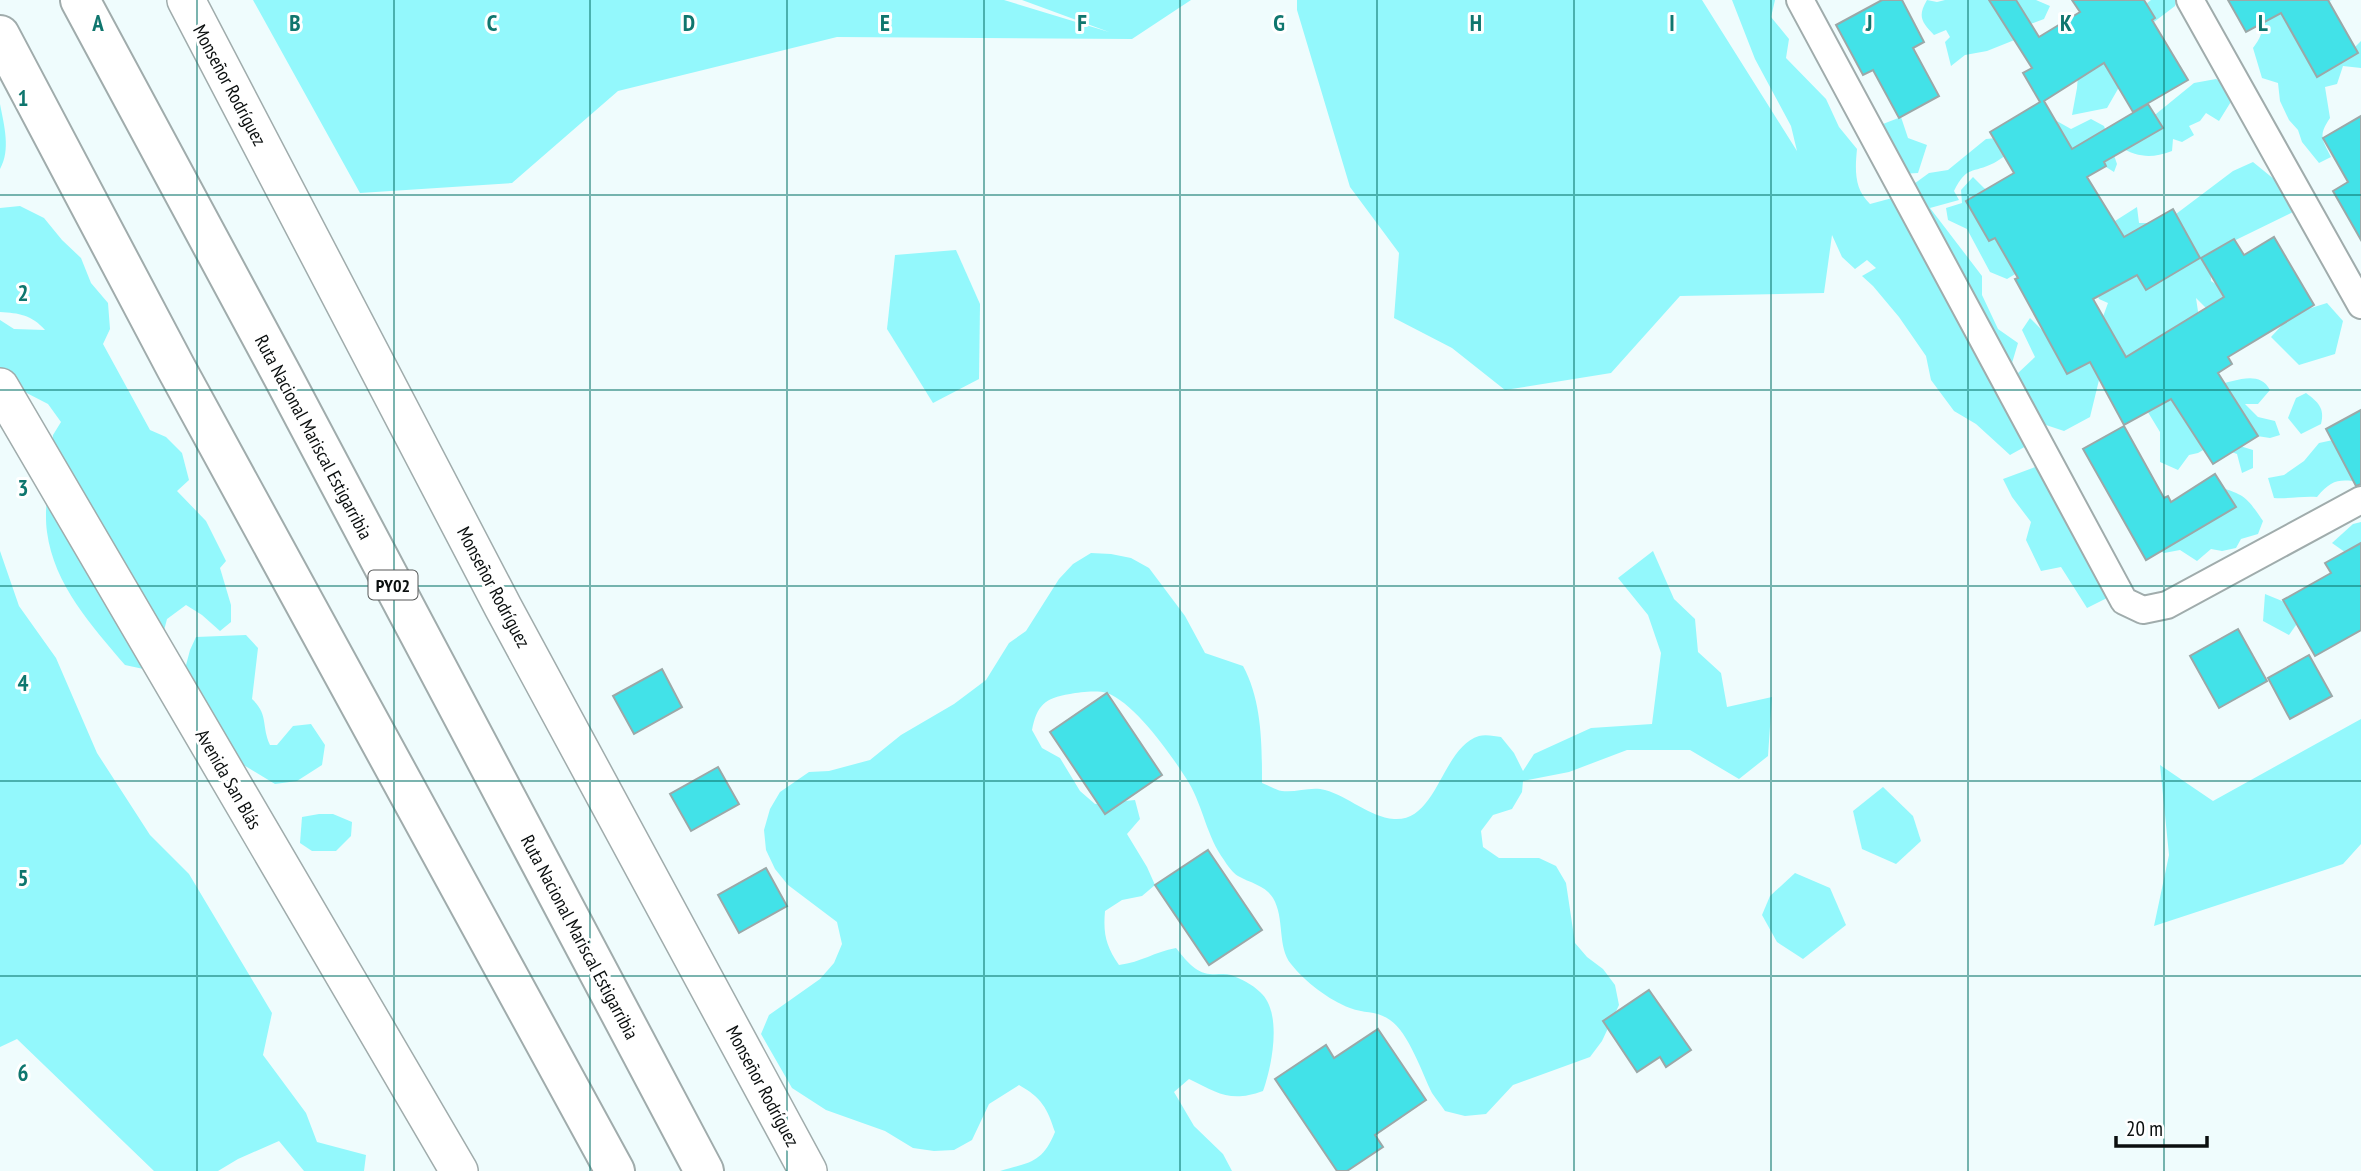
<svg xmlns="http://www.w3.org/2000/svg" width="2361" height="1171" font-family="'PT Sans Narrow',sans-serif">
  <rect width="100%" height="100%" fill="#effcfd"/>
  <!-- green -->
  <g fill="#93f8fc">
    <polygon points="253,0 1004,0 1109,32 1022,0 1191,0 1132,39 837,37 618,91 512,183 360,193"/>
    <path d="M1297,0H1702L1797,151L1791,126L1755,59L1732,0H1775L1771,17L1789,39L1786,58L1826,99L1839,127L1857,149C1855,170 1854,189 1870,204L1896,197L1929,173L1948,170L1986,139L2007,137L2055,120L2071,129L2091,119L2104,126L2117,164L2114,172L2087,155L2017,146C2010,151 2002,159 1994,163C1972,174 1967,165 1954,191L1959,200L1930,208L1982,276V295L1998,329L2018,343L2009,373L2028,445L2010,455L1976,424L1954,411L1931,380L1926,356L1899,317L1873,286L1862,276L1876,268L1867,260L1855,269L1842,257L1832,235L1824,293L1680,296L1611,373L1505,390L1452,348L1394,318L1399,253L1350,187L1297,10Z"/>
    <path d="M1927,0L1937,2L1945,0H2036L2050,6L2044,19L2025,26L2017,39L1987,51L1965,55L1951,66L1945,42L1950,37L1946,30L1934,35C1922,22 1917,17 1927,0Z"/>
    <polygon points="2151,0 2176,0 2175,6 2150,25 2146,4"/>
    <path d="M2258,0H2332L2325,2L2353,49L2361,41V68L2343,66L2337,84L2325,87L2330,118C2318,136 2322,139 2331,157L2319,163L2302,142L2298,130L2289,120L2280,101L2278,83L2262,78L2253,48C2267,30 2263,21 2258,0Z"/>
    <polygon points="2079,62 2113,64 2122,82 2107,108 2072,115 2077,88"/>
    <path d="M2216,79L2228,86L2232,100L2219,121L2206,113L2200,121L2189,126L2194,135L2182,142L2173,139L2172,151C2150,159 2139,157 2119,147L2124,125L2156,114L2194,83Z"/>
    <path d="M0,104C4,125 11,150 0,169Z"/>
    <polygon points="1901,117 1908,138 1927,145 1918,173 1900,174 1870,129"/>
    <path d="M2253,162L2280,184L2293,212L2205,255L2210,256L2211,281L2228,292L2219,321L2196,298L2199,318L2216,385C2234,382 2259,369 2270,390L2258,404H2245L2258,417L2275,421L2280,435L2270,438L2244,434L2230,443L2253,450V468L2242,473L2237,454L2212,445L2198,453L2189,455L2178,470L2160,462V432L2143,404L2100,376L2090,417L2064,431L2034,421L2020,399L2017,374L2035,357L2022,330L2030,318L2044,332L2101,322L2108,303L2099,299L2096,291L2104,228L2137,207L2139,223H2162L2186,251L2176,214L2233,171Z"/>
    <polygon points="1973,177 1984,188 1997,197 2022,270 2007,279 1990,272 1967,229 1948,220 1946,208 1962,203 1961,190"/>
    <path d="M20,206L44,218L62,240L81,258L91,283L108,303L110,329L103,344L150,430L166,437L182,453L189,480L177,491L206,521L226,561L220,568L231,605V622L220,631L202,615L186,605L167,619L161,642L148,670L125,665C92,626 54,585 47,532C43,504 52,464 53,435L61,422L48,404L17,388L0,370V320L14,329L45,330C32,315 19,313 0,312V208Z"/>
    <polygon points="956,250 980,304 979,379 933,403 887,329 895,255"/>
    <polygon points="2327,303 2343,321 2335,354 2299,365 2271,337 2292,314"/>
    <path d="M2306,393C2318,402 2325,408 2321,424L2301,434L2288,418L2296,398Z"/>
    <path d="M2347,437L2361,482C2339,479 2332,479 2317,497C2302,496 2288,499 2274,498L2268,478L2284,475L2304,461L2319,443Z"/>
    <polygon points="2035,467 2047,484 2064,498 2078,488 2092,516 2109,597 2087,608 2061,567 2041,571 2026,540 2031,522 2012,497 2003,479"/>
    <path d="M2216,486C2245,495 2246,496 2263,521L2258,534L2241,539L2236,548L2222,551L2211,549L2197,561L2180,550L2164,553L2140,538Z"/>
    <polygon points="2361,522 2361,549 2349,555 2332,543 2353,524"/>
    <polygon points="0,551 19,606 56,658 97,753 150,835 189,874 272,1013 263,1055 306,1113 317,1142 366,1155 364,1171 304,1171 279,1141 238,1159 218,1171 154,1171 17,1039 0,1047"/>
    <path d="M1653,551L1674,599L1695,619L1698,652L1721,673L1727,707L1772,697L1768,756L1739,779L1690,750H1627L1569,772L1523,781L1522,792L1512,809L1493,815L1481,831L1483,847L1499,858H1539L1556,866L1566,883L1575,943L1587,957L1603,969L1615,985L1619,1005L1602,1041L1590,1057L1513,1085L1486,1114L1465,1116L1445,1111C1441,1105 1436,1099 1432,1093C1422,1073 1409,1033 1390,1020C1376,1010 1365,1014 1350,1008C1329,1000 1305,982 1291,964C1277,947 1285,918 1273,898C1265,885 1250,883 1238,876C1233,873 1227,865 1224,860C1207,837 1203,807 1189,783C1173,757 1135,703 1107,693C1097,690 1080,692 1070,694C1044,698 1037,706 1032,730L1042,748L1060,758L1080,791L1095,804L1135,800L1140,819L1127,834L1147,867L1155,885L1142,896L1122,900L1105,911C1103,934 1106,946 1119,965C1142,962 1154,952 1176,948C1185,959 1195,973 1210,974C1217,975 1224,973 1231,975C1241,979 1252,984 1260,992C1283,1012 1272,1066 1263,1091C1230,1103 1218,1093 1189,1079L1174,1092L1194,1126L1223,1154L1232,1171H1000C1031,1162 1042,1163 1055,1132C1047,1108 1042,1098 1019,1085L989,1104L972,1140L954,1150L934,1151L913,1148L885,1131L826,1110L792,1088L761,1034L769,1015L820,979L834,963L842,944L837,922L788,885L775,869L766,850L764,830L770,809L780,792L809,772L829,771L870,760L901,735L954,704L986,680L1009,643L1026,631L1059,579L1073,564L1091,553L1111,554L1131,558L1149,568L1185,616L1205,653L1243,666C1262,701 1262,744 1262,783C1268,785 1276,790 1282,791C1296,793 1311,786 1325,790C1348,796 1369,817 1394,819C1438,822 1441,748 1479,736C1485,734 1495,736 1501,737L1514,753L1523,771L1534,754L1591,728L1652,724L1661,653L1648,615L1618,578Z"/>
    <polygon points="2265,594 2287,603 2301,618 2289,635 2263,621"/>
    <path d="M246,635L258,648L252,699C269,715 261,725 270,745H277L293,726L311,724L325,745L322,765L297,781L275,784L237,761L185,669L190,650L196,637Z"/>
    <polygon points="2361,719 2361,844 2343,864 2154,926 2169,855 2160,765 2213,801"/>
    <polygon points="1883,787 1913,816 1921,841 1896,864 1862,849 1853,811"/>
    <polygon points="319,814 333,814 352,822 351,836 336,851 312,851 300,843 302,817"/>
    <polygon points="1795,873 1830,888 1846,925 1803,959 1777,942 1762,915 1770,896"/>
  </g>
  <!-- building -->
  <g fill="#42e2e8" stroke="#9ba8a8" stroke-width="2">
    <polygon points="1882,0 1902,0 1924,42 1913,48 1939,96 1899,118 1873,70 1863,75 1836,25"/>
    <polygon points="1989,0 2016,0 2039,37 2080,12 2072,0 2144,0 2155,18 2152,20 2188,80 2133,112 2104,63 2044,101 2072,149 2148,104 2163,128 2104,162 2106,166 2087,177 2124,237 2173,209 2200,258 2146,290 2137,275 2093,299 2126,357 2224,297 2201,258 2234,239 2244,255 2274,237 2314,305 2228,357 2232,364 2218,373 2258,436 2213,464 2171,399 2124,425 2090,362 2067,374 2015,279 2018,278 1995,238 1989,241 1966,201 2014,173 1990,132 2040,102 2023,73 2032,68"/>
    <polygon points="2228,0 2328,0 2358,53 2317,77 2281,13 2246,32"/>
    <polygon points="2361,116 2361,240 2333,191 2348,182 2323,138"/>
    <polygon points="2361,410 2361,484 2356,486 2326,429"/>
    <polygon points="2124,426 2164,498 2168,496 2171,502 2215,474 2236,507 2146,560 2083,449"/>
    <polygon points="2361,543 2361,630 2315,656 2283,600 2331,573 2325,563"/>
    <polygon points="2238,629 2267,681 2219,708 2190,656"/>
    <polygon points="2309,655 2332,696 2290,719 2268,678"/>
    <polygon points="662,669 682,707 634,734 613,696"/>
    <polygon points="1107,693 1162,775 1105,814 1050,732"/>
    <polygon points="718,767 739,804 691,831 670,794"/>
    <polygon points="1208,850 1262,930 1209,965 1155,885"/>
    <polygon points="766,868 787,906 739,933 718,895"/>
    <polygon points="1649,990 1691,1050 1666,1067 1660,1057 1637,1072 1603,1021"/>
    <polygon points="1378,1029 1426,1100 1375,1135 1383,1147 1347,1171 1337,1171 1275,1079 1326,1045 1334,1058"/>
  </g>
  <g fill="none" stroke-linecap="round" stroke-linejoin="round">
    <!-- street casing -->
    <g stroke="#a0acac" stroke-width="30">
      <g id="street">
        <polyline points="1800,0 2124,601 2143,610 2167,605 2361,500"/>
        <polyline points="2190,0 2361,305"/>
      </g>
    </g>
    <!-- secondary casing -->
    <g stroke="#a0acac" stroke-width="40">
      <g id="secondary">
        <polyline points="186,0 503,607 808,1171"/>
        <polyline points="0,387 459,1171"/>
      </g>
    </g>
    <!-- highway casing -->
    <g stroke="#a0acac" stroke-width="42">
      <g id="highway">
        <polyline points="80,0 282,375 704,1171"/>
        <polyline points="0,35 176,368 615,1171"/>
      </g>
    </g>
    <!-- street -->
    <use href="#street" stroke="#fff" stroke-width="26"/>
    <!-- secondary -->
    <use href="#secondary" stroke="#fff" stroke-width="37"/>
    <!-- highway -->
    <use href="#highway" stroke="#fff" stroke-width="38"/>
  </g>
  <!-- grid -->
  <path fill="none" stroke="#0f766e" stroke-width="2" stroke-opacity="0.55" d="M197,0V1171M394,0V1171M590,0V1171M787,0V1171M984,0V1171M1180,0V1171M1377,0V1171M1574,0V1171M1771,0V1171M1968,0V1171M2164,0V1171M0,195H2361M0,390H2361M0,586H2361M0,781H2361M0,976H2361"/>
  <g text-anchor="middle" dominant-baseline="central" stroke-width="6" stroke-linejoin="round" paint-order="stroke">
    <!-- shield labels -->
    <rect fill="#fff" stroke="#545757" stroke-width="2" x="368.5" y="570.5" width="49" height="29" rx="5"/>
    <g font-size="18" font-weight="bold" fill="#0b0f0f">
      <text x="393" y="585">PY02</text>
    </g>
    <!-- street labels -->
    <g font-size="19" fill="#0b0f0f" stroke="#fff">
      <text transform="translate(230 85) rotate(62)">Monseñor Rodríguez</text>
      <text transform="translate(314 437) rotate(62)">Ruta Nacional Mariscal Estigarribia</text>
      <text transform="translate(494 587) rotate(62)">Monseñor Rodríguez</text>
      <text transform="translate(229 779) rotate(60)">Avenida San Blás</text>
      <text transform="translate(580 937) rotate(62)">Ruta Nacional Mariscal Estigarribia</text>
      <text transform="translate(763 1086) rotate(62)">Monseñor Rodríguez</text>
    </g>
  </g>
  <g font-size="23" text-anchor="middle" font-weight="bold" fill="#0f766e" stroke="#fff" stroke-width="6" stroke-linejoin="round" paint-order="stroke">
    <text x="98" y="31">A</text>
    <text x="295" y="31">B</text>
    <text x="492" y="31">C</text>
    <text x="689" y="31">D</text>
    <text x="885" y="31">E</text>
    <text x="1082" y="31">F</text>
    <text x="1279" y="31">G</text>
    <text x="1476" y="31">H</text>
    <text x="1672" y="31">I</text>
    <text x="1869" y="31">J</text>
    <text x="2066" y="31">K</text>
    <text x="2263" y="31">L</text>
    <text x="23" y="106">1</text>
    <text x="23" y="301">2</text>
    <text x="23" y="496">3</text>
    <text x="23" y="691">4</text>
    <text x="23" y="886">5</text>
    <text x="23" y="1081">6</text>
  </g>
  <!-- scale -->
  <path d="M2116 1136v10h91v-10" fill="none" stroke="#0b0f0f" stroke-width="3.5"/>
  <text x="2126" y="1136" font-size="21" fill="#0b0f0f" stroke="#ffffff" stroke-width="5" paint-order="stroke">20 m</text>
</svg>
